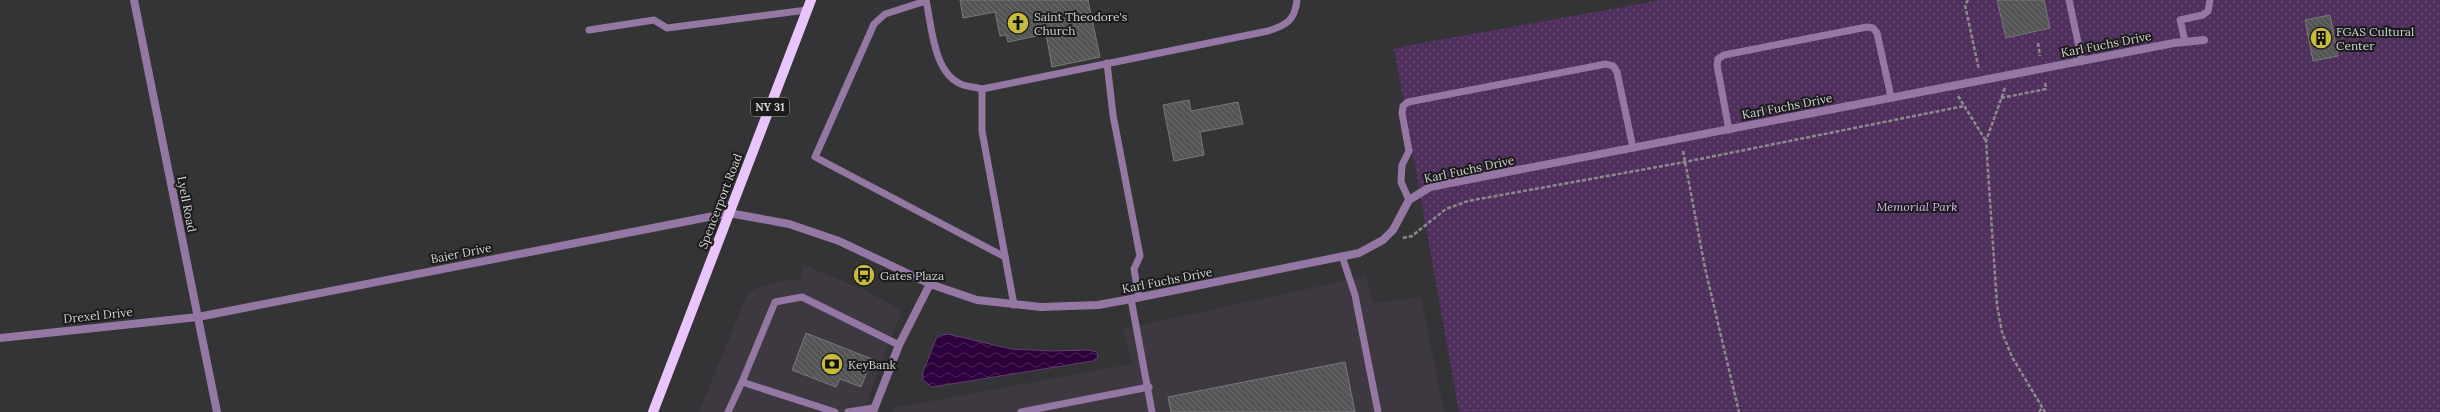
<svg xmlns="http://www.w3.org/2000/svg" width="2440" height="412" font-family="Lora,serif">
  <defs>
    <pattern id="park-dots" width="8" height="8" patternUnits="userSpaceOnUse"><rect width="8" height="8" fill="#4f305d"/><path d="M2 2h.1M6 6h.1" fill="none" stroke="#674d73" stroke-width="1.8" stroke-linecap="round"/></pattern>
    <pattern id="water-waves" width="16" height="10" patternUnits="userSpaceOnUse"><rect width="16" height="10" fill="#2d013d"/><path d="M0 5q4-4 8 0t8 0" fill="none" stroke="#4b2558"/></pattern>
    <pattern id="building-back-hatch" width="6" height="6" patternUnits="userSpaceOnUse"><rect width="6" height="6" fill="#555456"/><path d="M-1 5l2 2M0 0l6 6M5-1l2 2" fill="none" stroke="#6d6c6d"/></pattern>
  </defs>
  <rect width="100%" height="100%" fill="#343335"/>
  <!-- built -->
  <g fill="#3e3941">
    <polygon points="804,265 858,287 902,310 863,412 699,412 748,292 775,282 800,279"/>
    <polygon points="1366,276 1373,303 1421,297 1444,412 893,412 893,408 1132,364 1123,329"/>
  </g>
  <!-- park -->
  <polygon fill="url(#park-dots)" points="1661,0 2440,0 2440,412 1459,412 1394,48"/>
  <!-- water -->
  <polygon fill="url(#water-waves)" stroke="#5f406a" points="948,334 1011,349 1053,351 1088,350 1097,352 1098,357 1093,361 932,387 923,380 923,372 936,339 940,335"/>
  <!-- building -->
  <g fill="url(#building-back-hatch)" stroke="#787779">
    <polygon points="960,0 1088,0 1100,57 1052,67 1046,34 1008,42 1006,35 1000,36 995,12 963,18"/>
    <polygon points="1997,0 2044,0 2050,28 2006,38"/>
    <polygon points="2330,15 2338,56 2313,61 2305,20"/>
    <polygon points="1189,100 1191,111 1238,102 1243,124 1200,132 1204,155 1174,161 1163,105"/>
    <polygon points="806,333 872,359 861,387 840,379 836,387 792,370"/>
    <polygon points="1345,362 1355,412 1171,412 1168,397"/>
  </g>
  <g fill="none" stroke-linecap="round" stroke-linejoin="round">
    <!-- path -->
    <g stroke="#8b8b8c" stroke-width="2.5" stroke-dasharray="4 2" stroke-linecap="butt">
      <polyline points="1968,0 1965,5 1979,70"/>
      <polyline points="2038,43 2040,56"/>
      <polyline points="2005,88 1986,141 1997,305 2002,332 2012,357 2045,412"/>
      <polyline points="1958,96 1986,141"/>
      <polyline points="2001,98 2046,89 2045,81"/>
      <polyline points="1683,151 1705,268 1739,412"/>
      <polyline points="1403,238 1412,236 1446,209 1468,201 1685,162 1964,106"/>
      <polyline points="2039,412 2042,408"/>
    </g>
    <!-- service -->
    <g stroke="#9577a4" stroke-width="7">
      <path d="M926,0C932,27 933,74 963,85C969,87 976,87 982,89L1268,31C1287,25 1295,20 1297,0"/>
      <polyline points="2069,0 2082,61"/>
      <polyline points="926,1 885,14 874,24 815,157 1005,257"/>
      <polyline points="589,30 654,20 667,28 807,10"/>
      <polyline points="2185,41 2180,20 2203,15 2208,11 2210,0"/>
      <polyline points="1107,63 1113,115 1140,256 1134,269 1139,298"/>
      <polyline points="982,89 982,131 1014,305"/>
      <polyline points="1729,130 1717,65 1718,59 1724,55 1867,27 1873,28 1877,33 1891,97"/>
      <polyline points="1409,200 1401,182 1402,165 1409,151 1402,113 1403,106 1408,102 1606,64 1613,66 1617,72 1633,148"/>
      <polyline points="1342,256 1355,295 1378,412"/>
      <polyline points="1131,299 1152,412"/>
      <polyline points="728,412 742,382"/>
      <polyline points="835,412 742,382 775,302 802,297 899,345"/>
      <polyline points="848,412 873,408"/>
      <polyline points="1021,412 1149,387"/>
    </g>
    <!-- minor -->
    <g stroke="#9577a4" stroke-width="8">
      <polyline points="0,338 198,317 729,213 789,224 839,241 930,284 977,300 1041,307 1098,305 1131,299 1359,253 1383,240 1393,230 1409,200 1430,187 1445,184 2174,43 2204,40"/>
      <polyline points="873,412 899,345 930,284"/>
    </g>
    <!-- tertiary -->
    <polyline stroke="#9577a4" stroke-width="8" points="134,0 217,412"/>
    <!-- primary -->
    <polyline stroke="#eac5fd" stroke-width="10" points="653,412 811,0"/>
  </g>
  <!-- icons -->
  <defs>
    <g id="church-disc" transform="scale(1.15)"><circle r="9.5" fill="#c7bb3c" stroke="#1b1b1c"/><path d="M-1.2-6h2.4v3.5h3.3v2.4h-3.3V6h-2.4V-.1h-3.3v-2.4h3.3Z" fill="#111"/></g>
    <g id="building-disc" transform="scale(1.15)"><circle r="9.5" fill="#c7bb3c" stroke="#1b1b1c"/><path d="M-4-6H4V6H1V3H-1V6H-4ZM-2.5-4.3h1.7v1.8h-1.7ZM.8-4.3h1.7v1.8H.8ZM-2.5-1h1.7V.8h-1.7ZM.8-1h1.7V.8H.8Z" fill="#111"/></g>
    <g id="bus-disc" transform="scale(1.15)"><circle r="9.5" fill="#c7bb3c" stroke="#1b1b1c"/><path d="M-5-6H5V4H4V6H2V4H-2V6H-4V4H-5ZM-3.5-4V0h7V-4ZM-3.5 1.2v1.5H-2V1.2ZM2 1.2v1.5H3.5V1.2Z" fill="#111"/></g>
    <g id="bank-disc" transform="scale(1.15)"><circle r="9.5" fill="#c7bb3c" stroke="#1b1b1c"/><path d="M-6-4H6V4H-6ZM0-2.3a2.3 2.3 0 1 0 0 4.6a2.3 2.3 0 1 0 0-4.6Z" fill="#111"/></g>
  </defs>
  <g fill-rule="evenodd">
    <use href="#church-disc" x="1018" y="23"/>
    <use href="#building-disc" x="2321" y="38"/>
    <use href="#bus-disc" x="864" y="275"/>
    <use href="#bank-disc" x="832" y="364"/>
  </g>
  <g text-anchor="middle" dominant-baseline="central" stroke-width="4" stroke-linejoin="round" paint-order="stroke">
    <!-- shield labels -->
    <rect fill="#1b1b1c" stroke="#9c9c9d" stroke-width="1" x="751" y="98" width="38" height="18" rx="3"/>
    <g font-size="11" font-weight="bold" fill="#d3d3d4">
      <text x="770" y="107">NY 31</text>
    </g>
    <!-- poi labels -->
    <g font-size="12" fill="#d3d3d4" stroke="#1b1b1c" text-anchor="start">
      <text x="1034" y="16">Saint Theodore's<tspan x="1034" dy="14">Church</tspan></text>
      <text x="2336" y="31">FGAS Cultural<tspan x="2336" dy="14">Center</tspan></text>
      <text x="880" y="275">Gates Plaza</text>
      <text x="848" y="364">KeyBank</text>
    </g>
    <!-- street labels -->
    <g font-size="12" fill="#d3d3d4" stroke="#1b1b1c">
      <text transform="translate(2106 44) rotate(-11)">Karl Fuchs Drive</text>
      <text transform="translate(1787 106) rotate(-11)">Karl Fuchs Drive</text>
      <text transform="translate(1469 169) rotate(-12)">Karl Fuchs Drive</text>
      <text transform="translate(720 201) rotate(-69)">Spencerport Road</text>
      <text transform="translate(187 204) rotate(79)">Lyell Road</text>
      <text transform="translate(461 253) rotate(-11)">Baier Drive</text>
      <text transform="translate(1167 280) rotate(-11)">Karl Fuchs Drive</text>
      <text transform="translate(98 315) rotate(-6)">Drexel Drive</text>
    </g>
    <!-- park labels -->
    <g font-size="12" font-style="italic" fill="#e2b1fa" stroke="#1b1b1c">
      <text x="1917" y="206">Memorial Park</text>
    </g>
  </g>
</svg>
